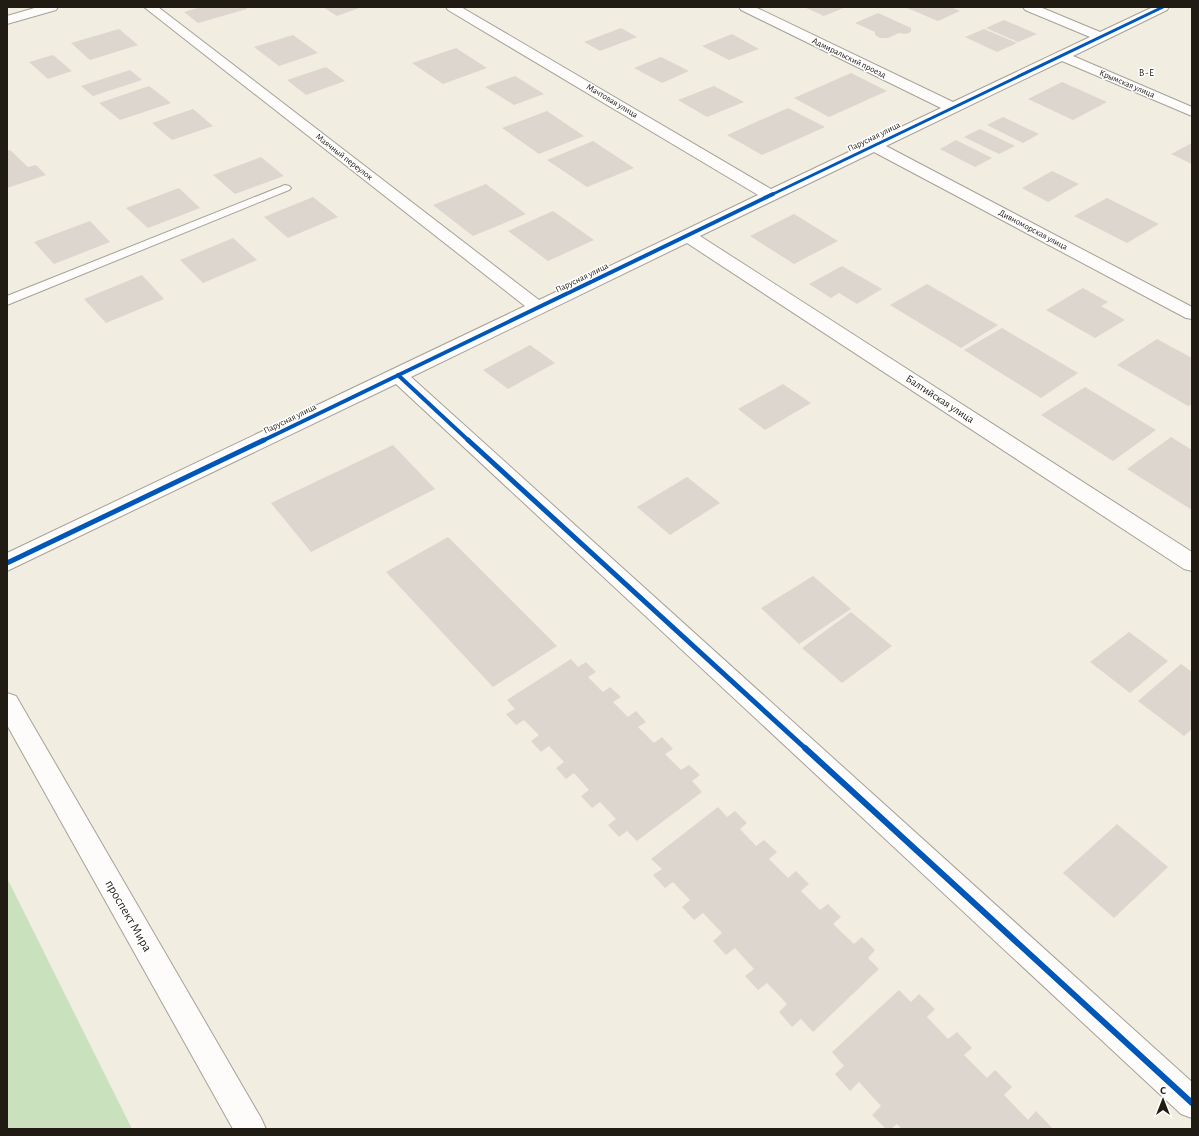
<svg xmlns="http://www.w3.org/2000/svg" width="1199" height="1136" font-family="'Alegreya Sans',sans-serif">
  <rect width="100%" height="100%" fill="#f2ede1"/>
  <!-- green -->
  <polygon fill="#cae1be" points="7,878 132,1129 7,1129"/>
  <!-- building -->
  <g fill="#dcd6ce">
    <polygon points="201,7 245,7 247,9 198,23 184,12"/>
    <polygon points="323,7 362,7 337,16"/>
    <polygon points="804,7 846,7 824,16"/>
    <polygon points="910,7 951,7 960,11 938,21 907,8"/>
    <polygon points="878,13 911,28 911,32 906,34 899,33 888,38 880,38 875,35 875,32 855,23"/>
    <polygon points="1004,20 1037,34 1018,42 986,28"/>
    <polygon points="621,28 637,37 600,51 584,42"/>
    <polygon points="119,29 138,45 90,60 71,43"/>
    <polygon points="984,29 1017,43 997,52 965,37"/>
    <polygon points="732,34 759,49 729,60 702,46"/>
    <polygon points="293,35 318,53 279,66 254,47"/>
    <polygon points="456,48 487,68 443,84 412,63"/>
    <polygon points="53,55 72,71 48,79 29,62"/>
    <polygon points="661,57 689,71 662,83 634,68"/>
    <polygon points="326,67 345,81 306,95 287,80"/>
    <polygon points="130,70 142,80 93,96 81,86"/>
    <polygon points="851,73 887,91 829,117 794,98"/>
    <polygon points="515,76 544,94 514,105 485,87"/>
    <polygon points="1062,82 1107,102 1073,120 1028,99"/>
    <polygon points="149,86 171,103 120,120 99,103"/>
    <polygon points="714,86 744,102 707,117 678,100"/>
    <polygon points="788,108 825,127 762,155 727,135"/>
    <polygon points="193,109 213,126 172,140 152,123"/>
    <polygon points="547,111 584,136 539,154 502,128"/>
    <polygon points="1003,117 1039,134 1023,143 987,125"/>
    <polygon points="980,129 1015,146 999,154 964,137"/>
    <polygon points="956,140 992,158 975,167 940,149"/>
    <polygon points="593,141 634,168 587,187 547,160"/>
    <polygon points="1192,143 1192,164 1171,154"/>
    <polygon points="10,150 28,167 36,165 46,175 7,188 7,151"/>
    <polygon points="261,157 284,176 235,194 213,175"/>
    <polygon points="1052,171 1079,184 1048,202 1022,188"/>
    <polygon points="486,184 526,214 473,236 433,205"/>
    <polygon points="179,188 200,208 148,228 126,208"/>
    <polygon points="313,197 338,217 288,238 264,217"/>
    <polygon points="1107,198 1159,224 1127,243 1074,216"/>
    <polygon points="553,211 594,240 548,261 508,231"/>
    <polygon points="794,214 838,241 794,264 750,236"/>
    <polygon points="90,221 110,242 54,264 34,242"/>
    <polygon points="233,238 257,260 203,283 180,260"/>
    <polygon points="842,266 882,289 857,304 839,293 831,298 809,284"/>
    <polygon points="142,275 164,299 106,323 84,299"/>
    <polygon points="927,284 998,325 961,348 890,305"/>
    <polygon points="1083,288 1108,302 1101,306 1125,320 1095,338 1046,310"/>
    <polygon points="1002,328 1078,373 1041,398 964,350"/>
    <polygon points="1157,339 1192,358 1192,404 1188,406 1117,365"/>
    <polygon points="530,345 555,363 508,389 483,370"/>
    <polygon points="783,384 811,403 765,430 738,409"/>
    <polygon points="1085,387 1156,430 1113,461 1041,415"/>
    <polygon points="1171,437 1192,450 1192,510 1127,469"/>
    <polygon points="393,445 435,489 311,552 271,503"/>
    <polygon points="687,477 720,503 670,535 637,507"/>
    <polygon points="448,537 557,646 493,687 386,572"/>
    <polygon points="813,576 851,609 799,644 761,608"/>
    <polygon points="851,612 892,646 842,683 802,648"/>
    <polygon points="1129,632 1168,661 1130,693 1090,662"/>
    <polygon points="571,659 578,667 586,662 596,672 588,677 603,692 610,687 621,697 613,702 628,717 636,711 646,722 638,727 654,743 662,737 673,749 665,754 681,770 689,765 700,775 692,781 702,792 637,841 627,831 619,837 608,825 616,819 600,802 592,808 581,796 589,790 574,773 566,779 556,768 564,762 549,746 541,752 531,741 539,735 524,720 516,725 506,714 515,709 507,700"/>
    <polygon points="1181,664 1192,672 1192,729 1184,736 1138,701"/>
    <polygon points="718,807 727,817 735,811 747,823 740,829 756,846 764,840 777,852 769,859 788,878 796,871 809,884 801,891 820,910 828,904 841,917 833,924 854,944 862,937 875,950 868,958 879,969 813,1032 801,1019 792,1027 779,1012 787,1004 767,983 758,990 745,976 754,969 735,948 726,955 713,941 722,933 703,913 694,920 682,907 690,900 673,882 665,888 653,875 662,869 651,859"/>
    <polygon points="1117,824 1168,867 1114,918 1063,873"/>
    <polygon points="899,990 911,1002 919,994 935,1009 927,1017 948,1039 957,1032 972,1048 964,1055 987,1078 995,1070 1012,1087 1004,1095 1028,1120 1036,1111 1053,1129 902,1129 897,1124 891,1129 886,1129 872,1115 881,1106 859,1082 850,1091 835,1074 844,1066 832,1052"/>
  </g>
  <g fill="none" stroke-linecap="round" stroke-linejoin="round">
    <!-- service casing -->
    <g stroke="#a6a198" stroke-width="2">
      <polygon id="service" points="285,185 289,186 291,188 289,190 7,305 7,296"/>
    </g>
    <!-- minor casing -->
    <g stroke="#a6a198" stroke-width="2">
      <g id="minor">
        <polygon points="38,7 58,7 56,10 7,24 7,16"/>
        <polygon points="144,7 158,7 539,300 758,195 448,10 446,7 461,7 771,189 941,108 741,10 739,7 755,7 953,102 1090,37 1025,10 1023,7 1040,7 1100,32 1153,7 1169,7 1167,10 1073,56 1192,107 1192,116 1062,61 886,146 1192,307 1192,319 1186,318 874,152 700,236 1192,552 1192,571 1184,569 687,243 411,377 1192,1082 1192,1118 1181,1114 396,384 7,571 7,553 525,306"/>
        <polygon points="7,693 16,696 261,1118 266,1129 233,1129 7,725"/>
      </g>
    </g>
    <!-- service -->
    <use href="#service" fill="#fdfcfa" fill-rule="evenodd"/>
    <!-- minor -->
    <use href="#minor" fill="#fdfcfa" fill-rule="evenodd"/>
    <!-- cycleway-far3 casing -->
    <g stroke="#fff" stroke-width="4.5">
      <polyline id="cycleway-far3" points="771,195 1163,7"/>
    </g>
    <!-- cycleway-far2 casing -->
    <g stroke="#fff" stroke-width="6">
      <g id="cycleway-far2">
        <polyline points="398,375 469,441"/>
        <polyline points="262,441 773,194"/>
      </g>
    </g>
    <!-- cycleway-far1 casing -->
    <g stroke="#fff" stroke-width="8">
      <g id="cycleway-far1">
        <polyline points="468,440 806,749"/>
        <polyline points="7,563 264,440"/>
      </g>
    </g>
    <!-- cycleway casing -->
    <g stroke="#fff" stroke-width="9">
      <polyline id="cycleway" points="805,748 1192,1103"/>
    </g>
    <!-- cycleway-far3 -->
    <use href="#cycleway-far3" stroke="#0057b8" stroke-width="3"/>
    <!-- cycleway-far2 -->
    <use href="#cycleway-far2" stroke="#0057b8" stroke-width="4"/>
    <!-- cycleway-far1 -->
    <use href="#cycleway-far1" stroke="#0057b8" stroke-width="5"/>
    <!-- cycleway -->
    <use href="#cycleway" stroke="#0057b8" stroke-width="6"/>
  </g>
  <g text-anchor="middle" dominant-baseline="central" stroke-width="3" stroke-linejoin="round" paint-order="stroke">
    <!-- far-street labels -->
    <g font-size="9" fill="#201c14" stroke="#fff">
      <text transform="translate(849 58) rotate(26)">Адмиральский проезд</text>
      <text transform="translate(1127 84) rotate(23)">Крымская улица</text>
      <text transform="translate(612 101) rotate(31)">Мачтовая улица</text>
      <text transform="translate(874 137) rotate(-26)">Парусная улица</text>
      <text transform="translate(344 157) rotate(38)">Маячный переулок</text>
      <text transform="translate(1033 230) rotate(28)">Дивноморская улица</text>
      <text transform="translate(582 278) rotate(-26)">Парусная улица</text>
      <text transform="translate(290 419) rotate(-26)">Парусная улица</text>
    </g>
    <!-- far-neighbourhood labels -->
    <g font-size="10" letter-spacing="1" fill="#201c14" stroke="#fff">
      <text x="1147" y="73">В-Е</text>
    </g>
    <!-- street labels -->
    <g font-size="11" fill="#201c14" stroke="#fff">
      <text transform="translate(940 399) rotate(33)">Балтийская улица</text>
    </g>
    <!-- near-street labels -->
    <g font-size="13" fill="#201c14" stroke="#fff">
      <text transform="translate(128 916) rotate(60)">проспект Мира</text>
    </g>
  </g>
  <!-- border -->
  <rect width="1199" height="1136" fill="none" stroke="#201c14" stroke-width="16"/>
  <!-- north arrow -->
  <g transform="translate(1163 1100)" stroke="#ffffff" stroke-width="3" paint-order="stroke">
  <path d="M0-3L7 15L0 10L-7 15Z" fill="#201c14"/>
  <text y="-6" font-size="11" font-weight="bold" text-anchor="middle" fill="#201c14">С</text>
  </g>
</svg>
